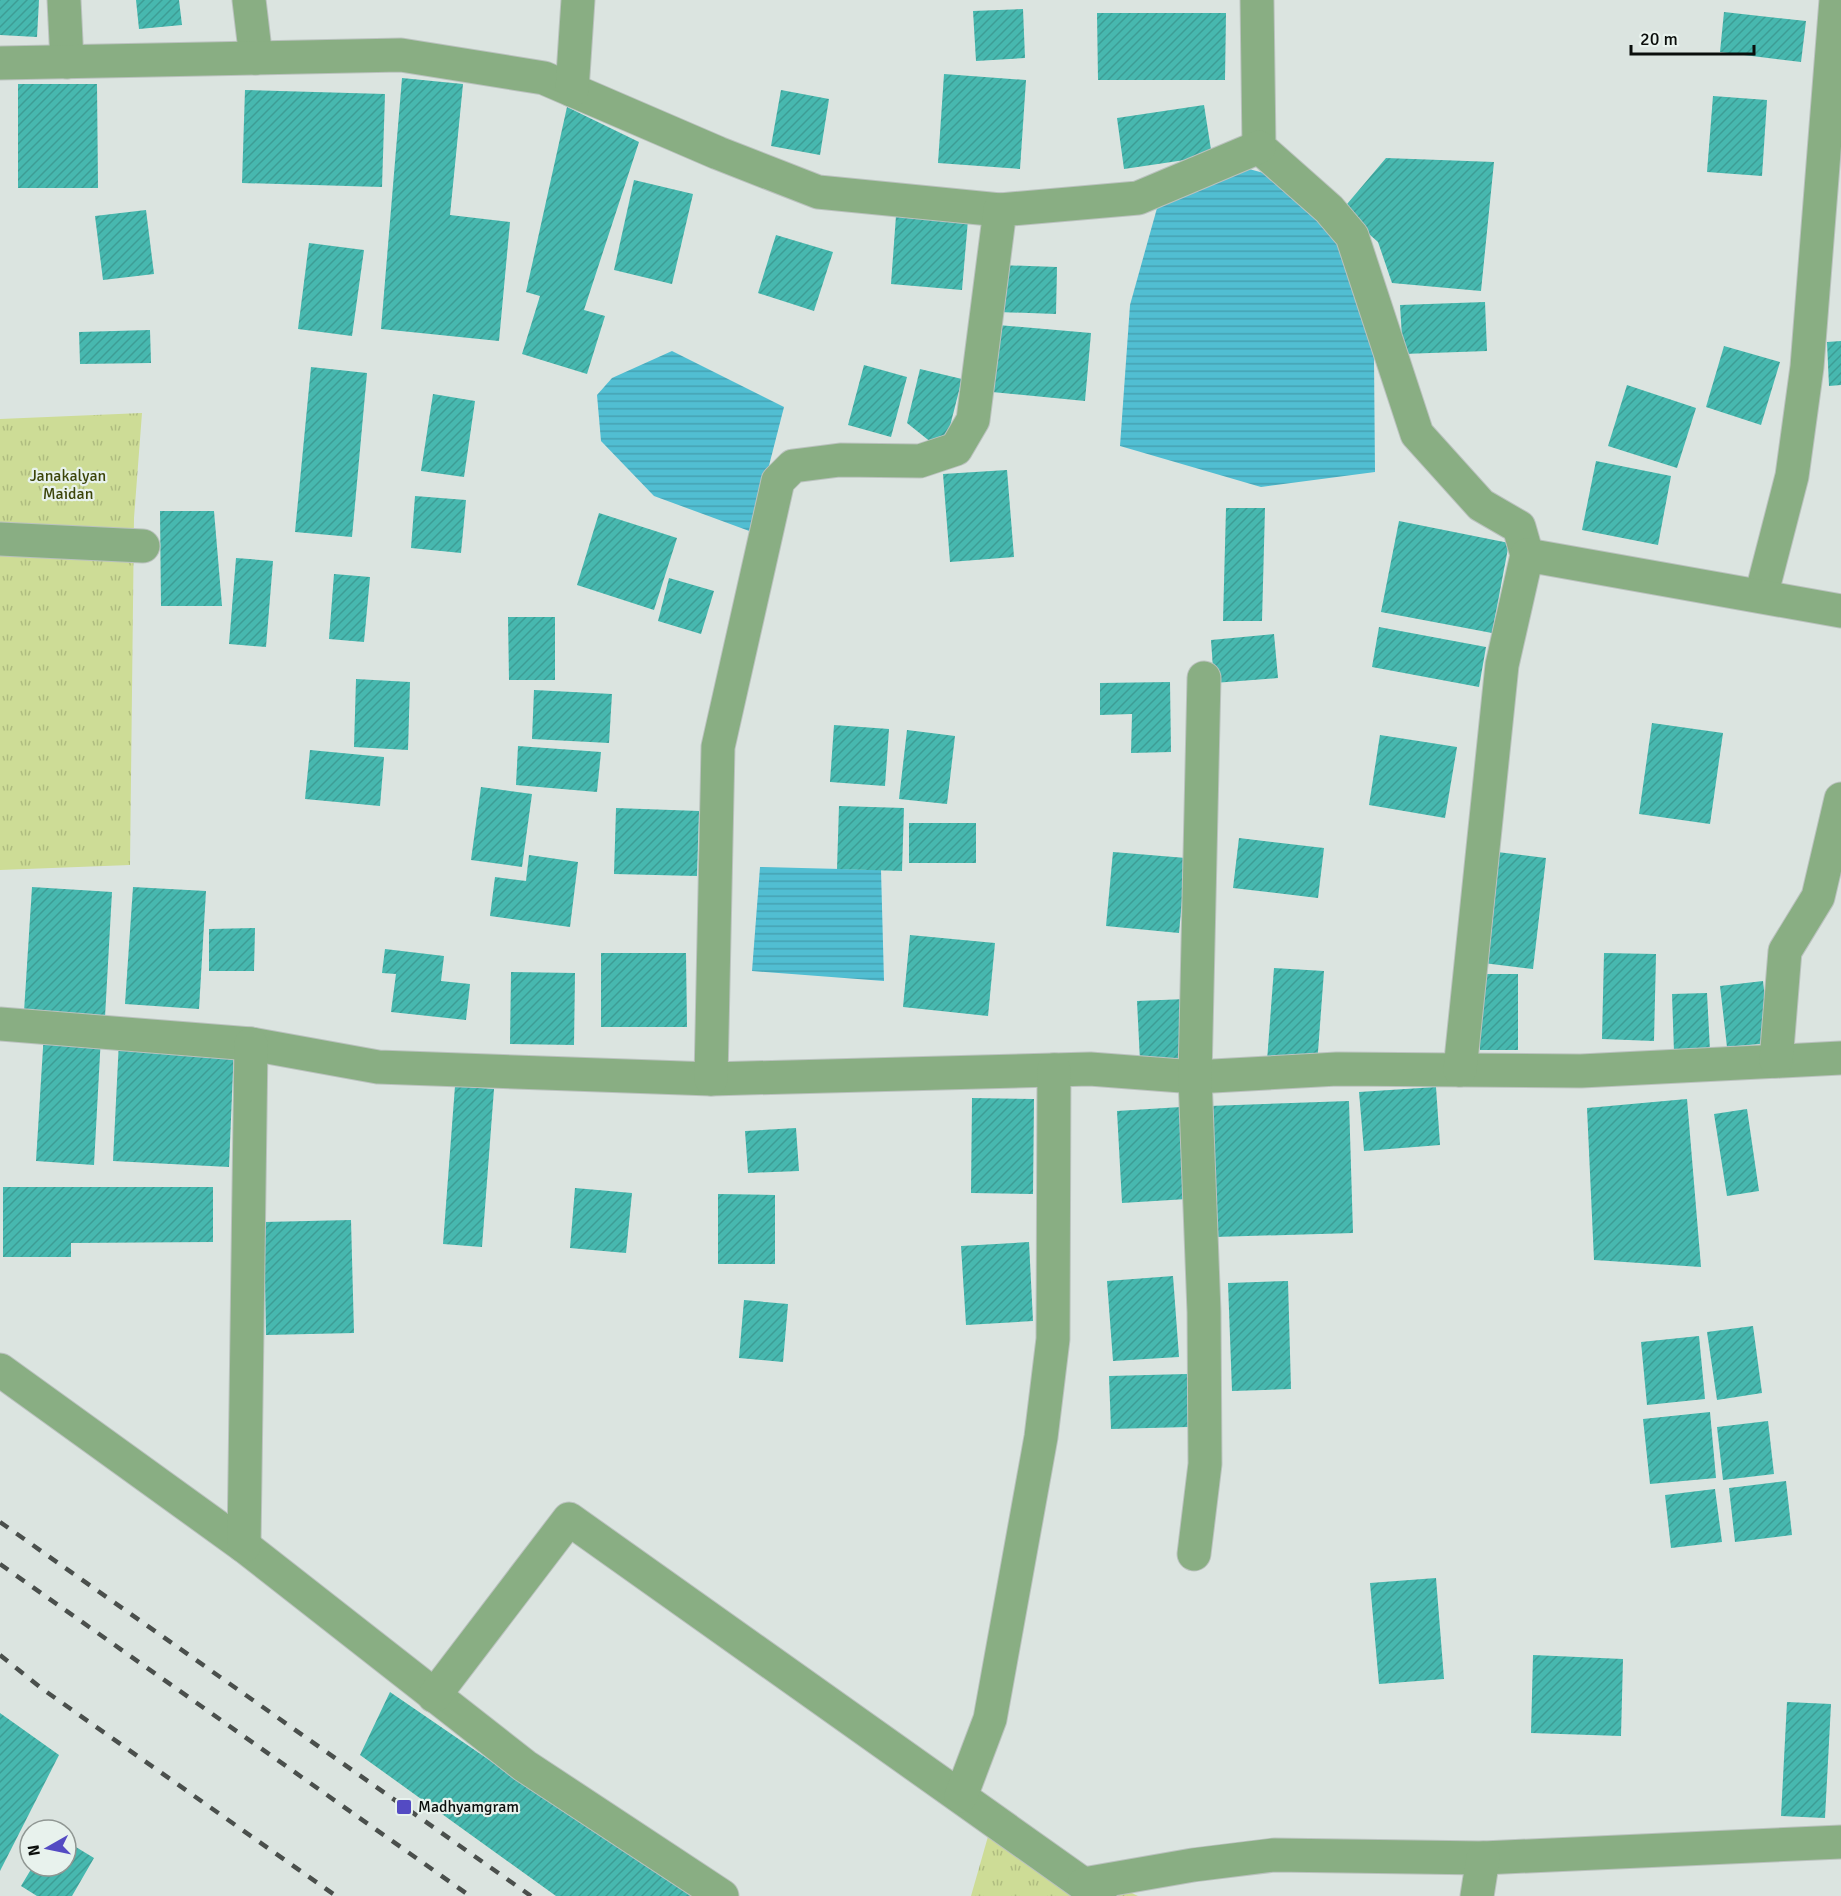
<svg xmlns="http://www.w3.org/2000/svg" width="1841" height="1896" font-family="Signika,sans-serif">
  <defs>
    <pattern id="grass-tufts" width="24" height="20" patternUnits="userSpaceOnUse" patternTransform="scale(1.5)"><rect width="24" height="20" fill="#cddc96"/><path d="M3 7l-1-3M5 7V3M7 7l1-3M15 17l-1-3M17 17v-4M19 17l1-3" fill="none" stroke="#afbc80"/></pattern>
    <pattern id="water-rules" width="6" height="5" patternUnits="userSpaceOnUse" patternTransform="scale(1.5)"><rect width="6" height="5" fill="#51bed2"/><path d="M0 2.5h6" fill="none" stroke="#45a2b3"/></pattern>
    <pattern id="building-hatch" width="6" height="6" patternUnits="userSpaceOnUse" patternTransform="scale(1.5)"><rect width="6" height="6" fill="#47b8af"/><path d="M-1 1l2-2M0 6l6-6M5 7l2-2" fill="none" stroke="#3d9d95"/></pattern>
  </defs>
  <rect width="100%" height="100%" fill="#dbe4e0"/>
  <!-- grass -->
  <g fill="url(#grass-tufts)">
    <polygon points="142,413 134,518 130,865 0,870 0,419"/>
    <polygon points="991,1826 1138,1896 971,1896"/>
  </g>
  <!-- water -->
  <g fill="url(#water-rules)">
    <polygon points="1227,163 1304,184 1345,251 1374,358 1375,472 1261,487 1120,446 1130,305 1159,201"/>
    <polygon points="672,351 784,407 752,532 654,496 601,441 597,395 612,378"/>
    <polygon points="760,867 881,870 884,981 752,971"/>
  </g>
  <!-- building -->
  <g fill="url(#building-hatch)">
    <polygon points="0,0 39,0 37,37 0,35"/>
    <polygon points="136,0 179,0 182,25 139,29"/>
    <polygon points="1023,9 1025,58 976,61 973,11"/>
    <polygon points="1724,12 1806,21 1801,62 1720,52"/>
    <polygon points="1097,13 1226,13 1225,80 1098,80"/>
    <polygon points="944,74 1026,80 1020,169 938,163"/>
    <polygon points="402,78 463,84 450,215 510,222 499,341 381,329"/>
    <polygon points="18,84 97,84 98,188 18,188"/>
    <polygon points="245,90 385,94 382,187 242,183"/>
    <polygon points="781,90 829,99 820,155 771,146"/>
    <polygon points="1713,96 1767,100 1762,176 1707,172"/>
    <polygon points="1204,105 1212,156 1124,169 1117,118"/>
    <polygon points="567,107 639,142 584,310 605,316 587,374 522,354 540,296 526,292"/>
    <polygon points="1386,158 1494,162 1481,291 1392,283 1378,242 1342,210"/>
    <polygon points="634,180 693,194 672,284 614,270"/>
    <polygon points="897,202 969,208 962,290 891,284"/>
    <polygon points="146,210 154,274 103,280 95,216"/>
    <polygon points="776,235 833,252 814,311 758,293"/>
    <polygon points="309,243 364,250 352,336 298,329"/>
    <polygon points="1000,265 1057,267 1056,314 998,312"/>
    <polygon points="1485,302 1487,351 1403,354 1400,305"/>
    <polygon points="998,325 1091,333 1085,401 992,392"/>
    <polygon points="150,330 151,363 80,364 79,332"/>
    <polygon points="1841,341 1841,385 1829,386 1827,342"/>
    <polygon points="1724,346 1780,362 1761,425 1706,407"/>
    <polygon points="864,365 907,377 891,437 848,425"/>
    <polygon points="311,367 367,373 352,537 295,532"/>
    <polygon points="920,369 962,379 948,434 932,443 907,423"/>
    <polygon points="1627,385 1696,408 1677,468 1608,446"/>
    <polygon points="433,394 475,401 464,477 421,471"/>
    <polygon points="1596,461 1671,476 1658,545 1582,530"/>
    <polygon points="1007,470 1014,557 950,562 943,474"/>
    <polygon points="415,496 466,500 461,553 411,548"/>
    <polygon points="1226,508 1265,508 1262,621 1223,621"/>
    <polygon points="160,511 214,511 222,606 161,606"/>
    <polygon points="599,513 677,538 654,610 577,585"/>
    <polygon points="1399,521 1509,543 1492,633 1381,612"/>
    <polygon points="236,558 273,561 266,647 229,644"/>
    <polygon points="334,574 370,577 364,642 329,639"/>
    <polygon points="669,578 714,591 701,634 658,621"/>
    <polygon points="508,617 555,617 555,680 509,680"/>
    <polygon points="1379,627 1486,647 1479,687 1372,667"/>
    <polygon points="1274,634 1278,678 1214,683 1211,640"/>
    <polygon points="356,679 410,682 408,750 354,747"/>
    <polygon points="1170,682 1171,752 1131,753 1132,714 1100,715 1100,683"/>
    <polygon points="534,690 612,694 609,743 532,739"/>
    <polygon points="1652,723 1723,733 1710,824 1639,814"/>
    <polygon points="834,725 889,729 885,786 830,782"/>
    <polygon points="907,730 955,736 947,804 899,799"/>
    <polygon points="1380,735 1457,747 1445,818 1369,805"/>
    <polygon points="518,746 601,752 597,792 516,785"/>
    <polygon points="310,750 384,757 380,806 305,799"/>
    <polygon points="481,787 532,794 522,867 471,860"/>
    <polygon points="839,806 904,808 902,871 837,869"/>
    <polygon points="616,808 699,811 697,876 614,874"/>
    <rect x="909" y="823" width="67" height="40"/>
    <polygon points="1239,838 1324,848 1318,898 1233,888"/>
    <polygon points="1489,851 1546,858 1533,969 1475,962"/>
    <polygon points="1113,852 1186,858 1179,933 1106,926"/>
    <polygon points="529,855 578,862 570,927 490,916 495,877 526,881"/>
    <polygon points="32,887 112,892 105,1017 24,1012"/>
    <polygon points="133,887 206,891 199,1009 125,1004"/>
    <polygon points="255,928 254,971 209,971 209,929"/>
    <polygon points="910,935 995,943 988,1016 903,1007"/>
    <polygon points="385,949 444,956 441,981 470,984 466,1020 391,1012 396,974 382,973"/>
    <polygon points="601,953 686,953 687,1027 601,1027"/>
    <polygon points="1604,953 1656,954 1654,1041 1602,1039"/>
    <polygon points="1274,968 1324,971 1317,1065 1267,1061"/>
    <polygon points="511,972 575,973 574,1045 510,1044"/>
    <rect x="1480" y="974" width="38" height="76"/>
    <polygon points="1763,981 1770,1043 1727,1047 1720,986"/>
    <polygon points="1707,993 1710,1051 1674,1052 1672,994"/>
    <polygon points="1186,999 1189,1059 1140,1061 1137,1001"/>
    <polygon points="44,1032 101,1036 94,1165 36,1161"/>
    <polygon points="119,1041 234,1046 229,1167 113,1161"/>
    <polygon points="455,1086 494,1089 482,1247 443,1244"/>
    <polygon points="1436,1087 1440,1145 1364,1151 1359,1092"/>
    <polygon points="972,1098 1034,1099 1033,1194 971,1193"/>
    <polygon points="1687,1099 1701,1267 1594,1260 1587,1108"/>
    <polygon points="1349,1101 1353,1233 1214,1237 1209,1106"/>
    <polygon points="1181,1107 1187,1199 1122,1203 1117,1111"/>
    <polygon points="1747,1109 1759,1191 1727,1196 1714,1114"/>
    <polygon points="796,1128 799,1171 748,1173 745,1131"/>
    <polygon points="3,1187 213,1187 213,1242 71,1243 71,1257 3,1257"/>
    <polygon points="575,1188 632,1193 626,1253 570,1248"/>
    <polygon points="718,1194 775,1195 775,1264 718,1264"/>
    <polygon points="351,1220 354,1333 266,1335 264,1222"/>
    <polygon points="1029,1242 1033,1321 966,1325 961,1246"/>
    <polygon points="1173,1276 1179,1357 1113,1361 1107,1281"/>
    <polygon points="1288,1281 1291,1389 1232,1391 1228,1283"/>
    <polygon points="744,1300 788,1304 783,1362 739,1358"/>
    <polygon points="1753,1326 1762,1393 1717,1400 1707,1332"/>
    <polygon points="1699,1336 1705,1399 1647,1405 1641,1342"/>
    <polygon points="1187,1374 1188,1427 1111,1429 1109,1376"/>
    <polygon points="1710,1412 1716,1478 1650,1484 1643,1419"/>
    <polygon points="1768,1421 1774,1474 1723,1480 1717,1427"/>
    <polygon points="1786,1481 1792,1535 1735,1542 1729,1488"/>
    <polygon points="1715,1489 1722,1542 1671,1548 1665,1495"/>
    <polygon points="1436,1578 1444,1679 1379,1684 1370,1583"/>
    <polygon points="1533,1655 1623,1659 1621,1736 1531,1733"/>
    <polygon points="390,1692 520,1781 698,1896 556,1896 360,1755"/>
    <polygon points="1787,1702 1831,1704 1825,1818 1781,1816"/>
    <polygon points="0,1713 59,1755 0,1871"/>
    <polygon points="66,1841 94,1858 72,1896 37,1896 21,1886 33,1866 66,1866"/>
  </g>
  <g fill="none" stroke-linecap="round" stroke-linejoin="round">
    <!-- minor casing -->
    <g stroke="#bac2be" stroke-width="35">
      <g id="minor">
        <polyline points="64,0 67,62"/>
        <polyline points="249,0 256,58"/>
        <polyline points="1257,0 1259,147 1329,209 1352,236 1417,434 1481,505 1519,527 1527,555"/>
        <polyline points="0,63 401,55 544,78 718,153 818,192 1000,210"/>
        <polyline points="572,90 578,0"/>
        <polyline points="0,539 143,546"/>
        <polyline points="1761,596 1792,476 1807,367 1836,0"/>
        <polyline points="0,1024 251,1044 378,1067 711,1079 1090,1069 1195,1077 1337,1069 1581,1071 1841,1058"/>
        <polyline points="1776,1061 1785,951 1818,897 1841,799"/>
        <polyline points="1460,1070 1502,665 1527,555 1841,611"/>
        <polyline points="711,1079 718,747 778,481 793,466 840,460 920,461 956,449 973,420 1000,210 1138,198 1259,147"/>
        <polyline points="0,1370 244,1546 525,1766 722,1896"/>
        <polyline points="244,1546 251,1044"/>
        <polyline points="1194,1554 1205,1464 1204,1312 1195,1077 1204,678"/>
        <polyline points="434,1696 569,1519 1100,1896"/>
        <polyline points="961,1796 990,1719 1041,1437 1053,1339 1054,1070"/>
        <polyline points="1084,1884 1193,1865 1274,1855 1483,1858 1841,1842"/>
        <polyline points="1477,1896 1483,1858"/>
      </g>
    </g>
    <!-- minor -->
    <use href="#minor" stroke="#89ae83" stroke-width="33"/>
    <!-- rail -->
    <g stroke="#4a4f4c" stroke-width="4.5" stroke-dasharray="10 10" stroke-linecap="butt">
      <polyline points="0,1522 531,1896"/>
      <polyline points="0,1564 470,1896"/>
      <polyline points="0,1655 41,1688 336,1896"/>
    </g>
  </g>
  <!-- markers -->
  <rect fill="#544bc3" stroke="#e8f2ed" stroke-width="2" x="396" y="1799" width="16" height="16" rx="3"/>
  <g text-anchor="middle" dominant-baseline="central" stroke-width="4.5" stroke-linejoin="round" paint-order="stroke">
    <!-- park labels -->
    <g font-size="16" fill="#3c4509" stroke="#e8f2ed">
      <text x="68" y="476">Janakalyan<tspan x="68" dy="18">Maidan</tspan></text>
    </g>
    <!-- poi labels -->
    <g font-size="16" fill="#0b0e0c" stroke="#e8f2ed" text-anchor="start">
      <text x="418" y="1807">Madhyamgram</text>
    </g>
  </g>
  <!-- north arrow -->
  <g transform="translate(48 1848) rotate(261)"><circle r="28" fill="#e8f2ed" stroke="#909793" stroke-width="1.5"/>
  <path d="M0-4.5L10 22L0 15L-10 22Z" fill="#544bc3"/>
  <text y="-9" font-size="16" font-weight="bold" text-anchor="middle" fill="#0b0e0c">N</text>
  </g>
  <!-- scale -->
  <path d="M1631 45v9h123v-9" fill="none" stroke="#0b0e0c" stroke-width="3"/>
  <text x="1640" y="45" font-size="18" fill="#0b0e0c" stroke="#e8f2ed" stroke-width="4.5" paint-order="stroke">20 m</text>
</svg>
